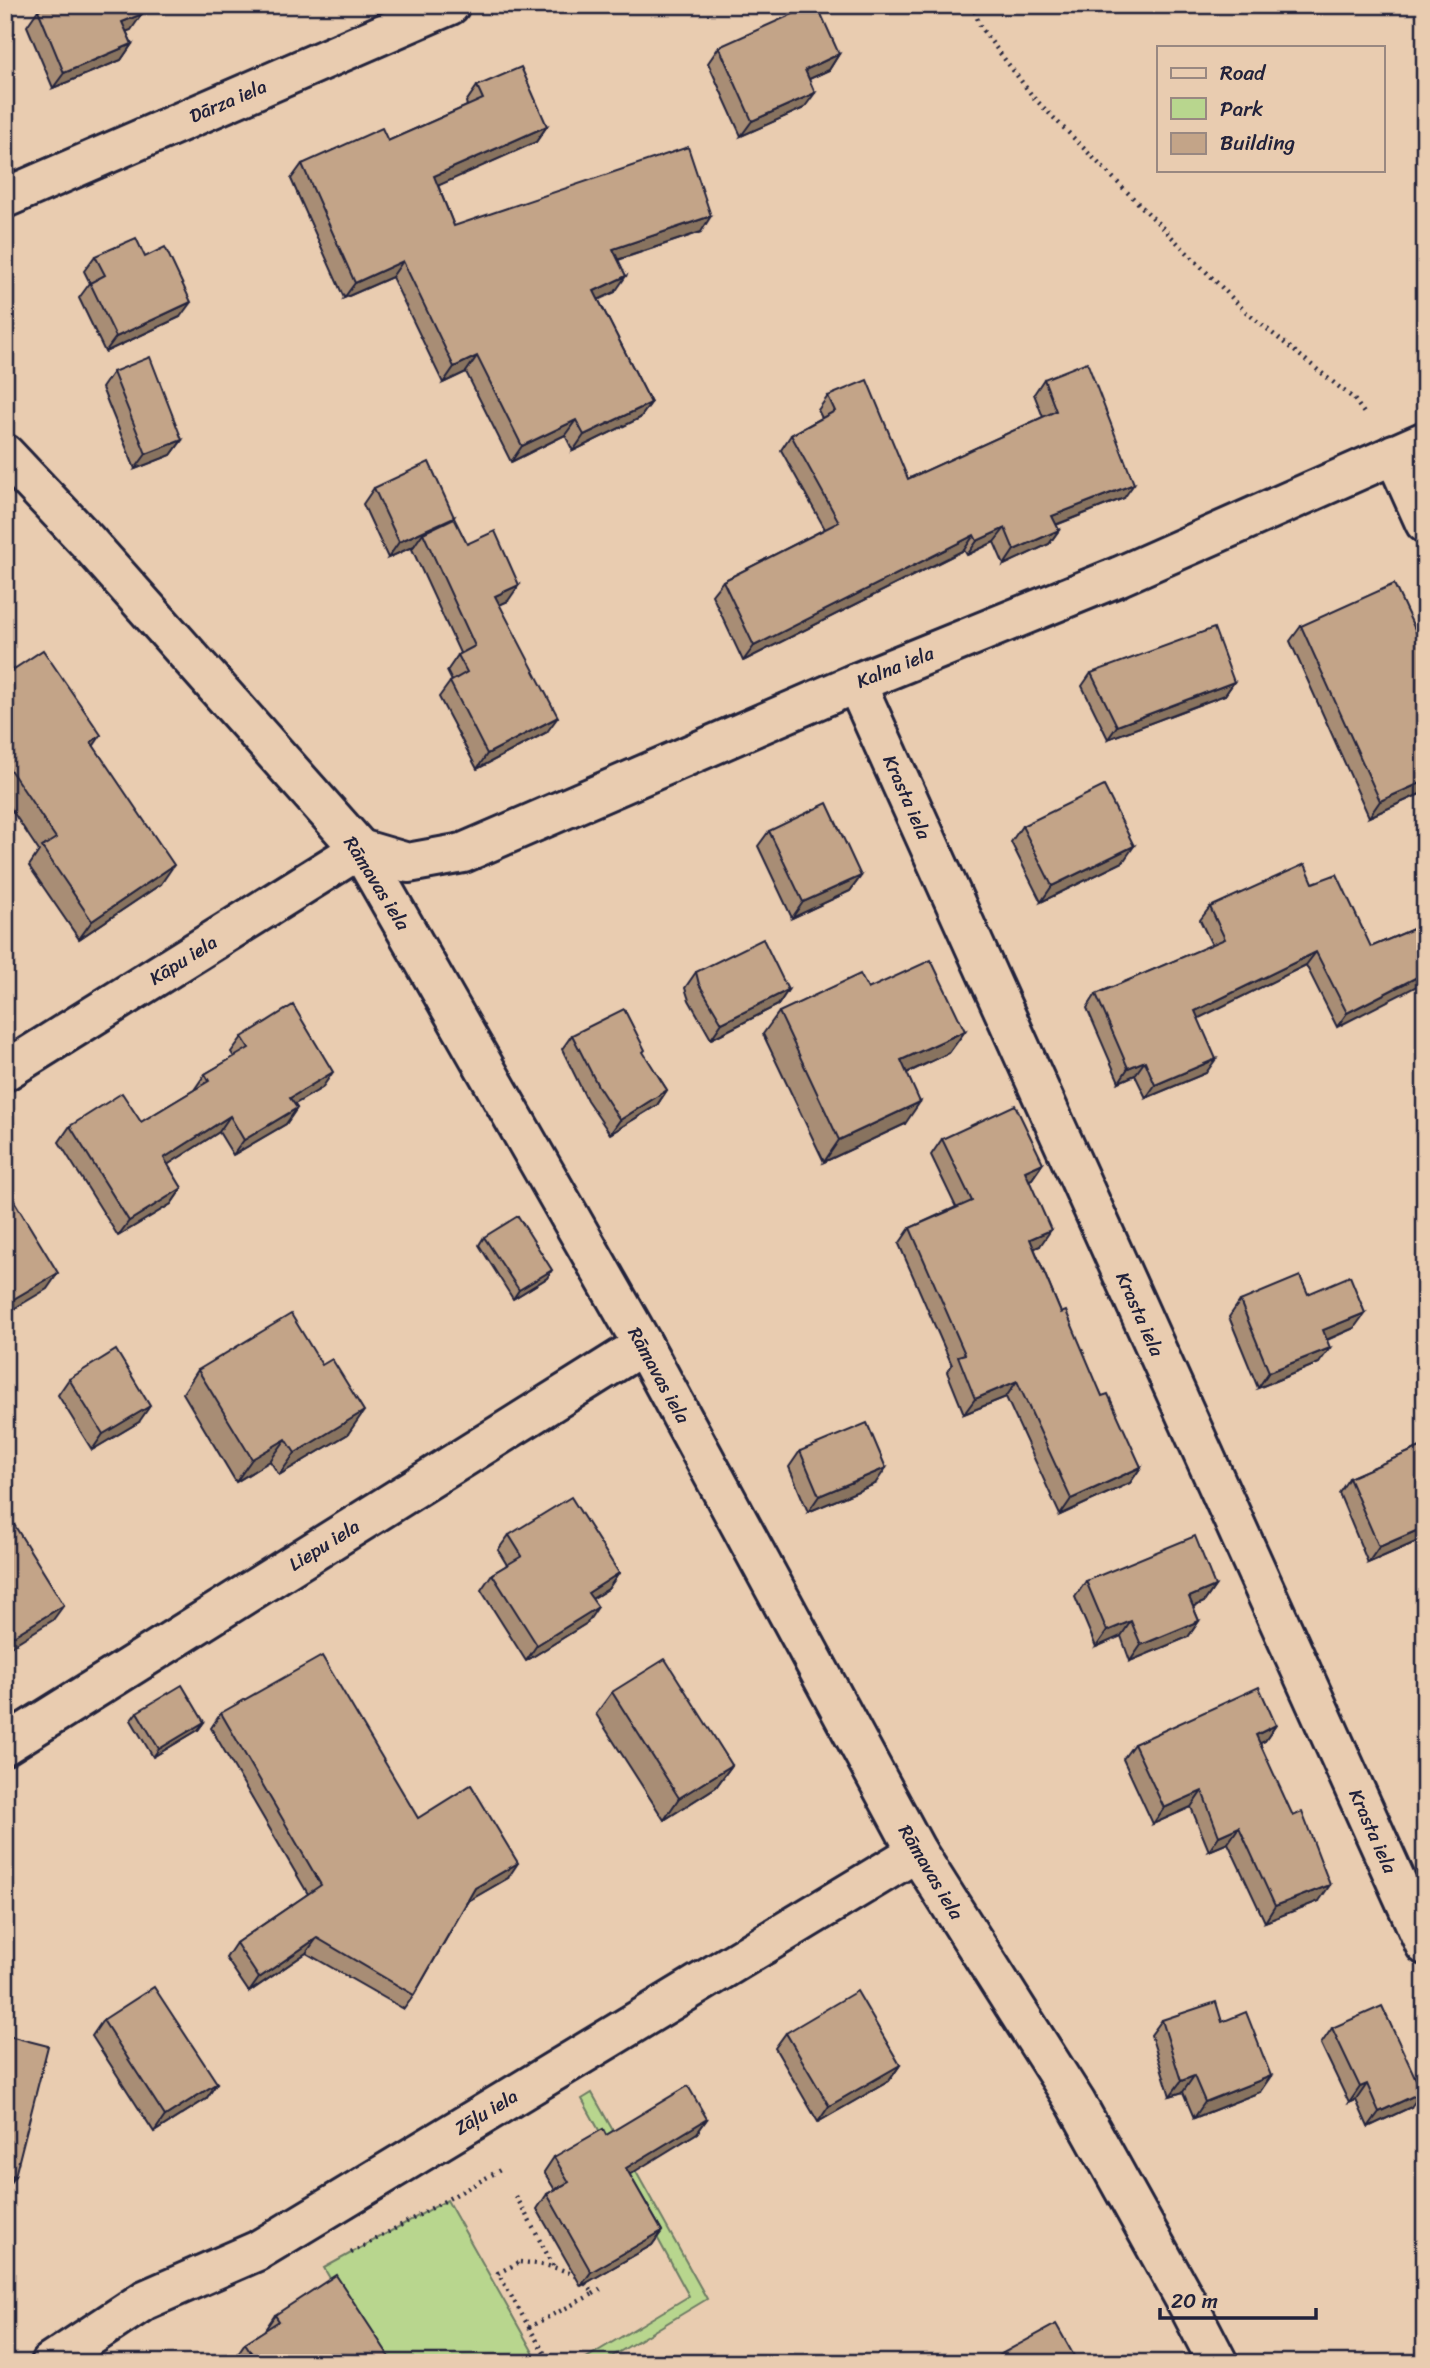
<svg xmlns="http://www.w3.org/2000/svg" width="1430" height="2368" font-family="Sriracha,sans-serif">
  <rect width="100%" height="100%" fill="#e9ccb0"/>
  <filter id="ink" filterUnits="userSpaceOnUse"><feTurbulence type="fractalNoise" baseFrequency=".0143" numOctaves="2"/><feDisplacementMap in="SourceGraphic" scale="14" xChannelSelector="R" yChannelSelector="G"/><feConvolveMatrix kernelMatrix="1 2 1 2 8 2 1 2 1" color-interpolation-filters="sRGB"/></filter>
  <g filter="url(#ink)">
    <!-- green -->
    <g fill="#b8d68e" stroke="#6d7c64" stroke-width="2">
      <polygon points="592,2093 707,2299 601,2363 578,2363 689,2296 582,2099"/>
      <polygon points="447,2200 539,2363 379,2363 324,2268"/>
    </g>
    <g fill="none" stroke-linecap="round" stroke-linejoin="round">
      <!-- minor casing -->
      <g stroke="#22223b" stroke-width="44">
        <g id="minor">
          <polyline points="5,198 450,5"/>
          <polyline points="5,454 86,540 360,849 643,1345 917,1852 1076,2103 1187,2303 1218,2363"/>
          <polyline points="1394,454 1425,523"/>
          <polyline points="856,683 1425,1945"/>
          <polyline points="360,849 408,863 463,853 856,683 1120,576 1425,441"/>
          <polyline points="5,1071 360,849"/>
          <polyline points="5,1745 643,1345"/>
          <polyline points="50,2363 145,2300 257,2251 917,1852"/>
        </g>
      </g>
      <!-- path -->
      <g stroke="#22223b" stroke-width="4.5" stroke-dasharray="2 5" stroke-linecap="butt">
        <polyline points="972,5 981,28 1034,98 1246,312 1354,399 1366,416"/>
        <polyline points="516,2196 554,2267"/>
        <polyline points="351,2253 502,2169"/>
        <path d="M520,2262C545,2264 581,2270 593,2294L529,2327L498,2273Z"/>
        <polyline points="593,2294 601,2289"/>
        <polyline points="529,2327 550,2363"/>
      </g>
      <!-- minor -->
      <use href="#minor" stroke="#e9ccb0" stroke-width="38"/>
    </g>
    <!-- wall -->
    <g fill="#a88d75" stroke="#22223b" stroke-width="2">
      <polygon points="38,10 131,30 126,31 132,44 121,60 53,88 27,26"/>
      <polygon points="719,47 839,54 829,70 809,79 804,108 741,136 708,63"/>
      <polygon points="477,86 547,126 536,142 438,185 454,226 701,232 618,260 615,292 598,299 651,403 640,418 573,451 565,435 511,462 466,372 443,383 392,277 344,298 291,179 302,164 388,141 467,106 466,102"/>
      <polygon points="95,256 145,257 180,317 105,352 79,298 90,283 84,271"/>
      <polygon points="113,372 182,440 171,455 135,469 102,388"/>
      <polygon points="1044,379 1124,498 1056,525 1059,530 1049,544 1004,565 994,542 967,555 964,550 743,661 712,595 723,581 825,529 781,450 791,435 822,418 818,410 828,396 908,479 1043,417 1034,394"/>
      <polygon points="374,488 453,518 467,544 508,601 499,605 547,732 477,769 439,697 450,682 452,681 447,671 458,655 460,653 412,549 414,546 388,558 363,504"/>
      <polygon points="1301,626 1425,651 1425,803 1420,794 1369,817 1290,641"/>
      <polygon points="1091,673 1234,682 1225,695 1108,739 1082,686"/>
      <polygon points="5,675 93,746 161,884 79,939 29,866 39,851 5,800"/>
      <polygon points="1022,826 1123,862 1041,902 1011,842"/>
      <polygon points="769,831 861,876 850,891 792,918 758,846"/>
      <polygon points="1313,883 1371,947 1425,924 1337,1027 1306,965 1198,1018 1206,1073 1146,1098 1135,1075 1119,1082 1087,1008 1096,994 1212,945 1200,920 1210,907"/>
      <polygon points="696,972 788,990 778,1005 711,1039 689,1000 685,988"/>
      <polygon points="779,1012 965,1031 949,1053 907,1073 905,1124 824,1162 763,1034"/>
      <polygon points="572,1035 643,1053 667,1090 657,1105 610,1134 587,1100 562,1049"/>
      <polygon points="242,1037 322,1088 294,1104 297,1108 286,1124 233,1155 219,1132 167,1165 182,1188 171,1204 118,1236 59,1142 70,1126 141,1122 194,1090 205,1074 234,1057 231,1052"/>
      <polygon points="942,1139 1043,1163 1032,1179 1029,1180 1040,1246 1034,1248 1061,1313 1102,1396 1141,1467 1130,1483 1060,1515 1006,1397 964,1414 947,1372 952,1365 899,1244 910,1228 956,1207 931,1155"/>
      <polygon points="484,1237 547,1278 513,1299 479,1245"/>
      <polygon points="1308,1294 1354,1328 1327,1340 1319,1363 1258,1388 1229,1317 1240,1301"/>
      <polygon points="322,1365 348,1434 279,1475 270,1461 236,1482 183,1393 198,1370"/>
      <polygon points="69,1379 139,1422 92,1450 58,1395"/>
      <polygon points="1425,1445 1425,1538 1368,1563 1339,1493 1349,1478"/>
      <polygon points="800,1451 875,1484 808,1512 789,1467"/>
      <polygon points="509,1535 619,1573 608,1589 592,1599 587,1623 526,1661 481,1590 492,1574 507,1565 498,1550"/>
      <polygon points="1086,1581 1215,1586 1204,1602 1193,1607 1199,1621 1188,1637 1130,1661 1121,1636 1096,1647 1075,1597"/>
      <polygon points="612,1692 732,1765 716,1787 664,1820 596,1714"/>
      <polygon points="137,1712 204,1722 198,1730 153,1757 131,1720"/>
      <polygon points="221,1713 418,1818 508,1878 468,1901 414,1995 404,2009 306,1953 249,1992 226,1958 236,1943 308,1894 211,1728"/>
      <polygon points="1276,1725 1265,1741 1260,1743 1319,1901 1265,1922 1228,1843 1209,1851 1191,1807 1153,1824 1123,1759 1134,1744"/>
      <polygon points="103,2020 217,2083 206,2099 154,2132 92,2036"/>
      <polygon points="1162,2020 1222,2022 1260,2092 1194,2118 1183,2092 1170,2096 1151,2035"/>
      <polygon points="1332,2028 1411,2107 1368,2127 1356,2100 1349,2103 1321,2044"/>
      <polygon points="786,2033 900,2065 889,2081 818,2122 775,2048"/>
      <polygon points="707,2119 697,2133 629,2174 662,2231 652,2245 581,2286 537,2209 547,2194 555,2190 544,2172 554,2157 606,2135"/>
      <polygon points="275,2315 388,2363 237,2363 234,2359 245,2343 264,2331"/>
    </g>
    <!-- shaded-wall -->
    <g fill="#88735f" stroke="#22223b" stroke-width="2">
      <polygon points="142,14 131,30 112,37 122,22"/>
      <polygon points="132,44 121,60 53,88 64,73"/>
      <polygon points="839,54 829,70 794,86 805,70"/>
      <polygon points="815,93 804,108 741,136 752,121"/>
      <polygon points="547,126 536,142 424,192 434,176"/>
      <polygon points="711,216 701,232 602,265 613,249"/>
      <polygon points="403,261 392,277 344,298 355,283"/>
      <polygon points="626,276 615,292 583,307 594,291"/>
      <polygon points="191,302 180,317 105,352 116,337"/>
      <polygon points="477,356 466,372 443,383 454,367"/>
      <polygon points="651,403 640,418 573,451 584,435"/>
      <polygon points="576,420 565,435 511,462 522,446"/>
      <polygon points="182,440 171,455 135,469 146,454"/>
      <polygon points="1134,484 1124,498 1042,530 1052,516"/>
      <polygon points="454,517 443,533 423,533 414,546 388,558 399,542"/>
      <polygon points="1005,528 994,542 967,555 977,541"/>
      <polygon points="1059,530 1049,544 1004,565 1014,550"/>
      <polygon points="974,535 964,550 743,661 754,646"/>
      <polygon points="519,585 508,601 484,612 495,596"/>
      <polygon points="1234,682 1225,695 1108,739 1117,726"/>
      <polygon points="558,717 547,732 477,769 487,754"/>
      <polygon points="101,735 88,754 91,742"/>
      <polygon points="1425,781 1425,787 1420,794 1369,817 1380,801"/>
      <polygon points="1134,846 1123,862 1041,902 1052,886"/>
      <polygon points="174,865 161,884 79,939 92,921"/>
      <polygon points="861,876 850,891 792,918 803,902"/>
      <polygon points="1316,952 1306,965 1185,1025 1195,1011"/>
      <polygon points="1425,973 1425,982 1337,1027 1347,1013"/>
      <polygon points="788,990 778,1005 711,1039 722,1023"/>
      <polygon points="965,1031 949,1053 885,1083 901,1060"/>
      <polygon points="1216,1059 1206,1073 1146,1098 1155,1085"/>
      <polygon points="1145,1061 1135,1075 1119,1082 1128,1068"/>
      <polygon points="333,1072 322,1088 280,1113 290,1098"/>
      <polygon points="667,1090 657,1105 610,1134 620,1120"/>
      <polygon points="920,1102 905,1124 824,1162 839,1140"/>
      <polygon points="297,1108 286,1124 233,1155 244,1140"/>
      <polygon points="230,1116 219,1132 153,1174 164,1158"/>
      <polygon points="1043,1163 1032,1179 1014,1187 1025,1171"/>
      <polygon points="182,1188 171,1204 118,1236 129,1221"/>
      <polygon points="1051,1230 1040,1246 1019,1255 1030,1239"/>
      <polygon points="552,1270 547,1278 513,1299 519,1290"/>
      <polygon points="58,1273 47,1289 5,1314 5,1304"/>
      <polygon points="1365,1313 1354,1328 1312,1346 1323,1330"/>
      <polygon points="1330,1348 1319,1363 1258,1388 1269,1372"/>
      <polygon points="1017,1381 1006,1397 964,1414 975,1399"/>
      <polygon points="150,1406 139,1422 92,1450 103,1434"/>
      <polygon points="364,1411 348,1434 279,1475 295,1453"/>
      <polygon points="286,1439 270,1461 236,1482 252,1459"/>
      <polygon points="1141,1467 1130,1483 1060,1515 1071,1499"/>
      <polygon points="886,1468 875,1484 808,1512 819,1496"/>
      <polygon points="1425,1527 1425,1538 1368,1563 1379,1547"/>
      <polygon points="619,1573 608,1589 577,1608 588,1593"/>
      <polygon points="1215,1586 1204,1602 1178,1613 1189,1597"/>
      <polygon points="64,1605 53,1620 5,1650 5,1641"/>
      <polygon points="598,1607 587,1623 526,1661 537,1645"/>
      <polygon points="1131,1621 1121,1636 1096,1647 1107,1631"/>
      <polygon points="1199,1621 1188,1637 1130,1661 1141,1645"/>
      <polygon points="204,1722 198,1730 153,1757 159,1749"/>
      <polygon points="1276,1725 1265,1741 1245,1750 1256,1735"/>
      <polygon points="732,1765 716,1787 664,1820 679,1798"/>
      <polygon points="1202,1791 1191,1807 1153,1824 1164,1808"/>
      <polygon points="1239,1827 1228,1843 1209,1851 1219,1836"/>
      <polygon points="518,1863 508,1878 465,1903 475,1888"/>
      <polygon points="1330,1885 1319,1901 1265,1922 1275,1906"/>
      <polygon points="317,1938 306,1953 249,1992 259,1978"/>
      <polygon points="900,2065 889,2081 818,2122 829,2106"/>
      <polygon points="1194,2076 1183,2092 1170,2096 1181,2081"/>
      <polygon points="1271,2076 1260,2092 1194,2118 1205,2102"/>
      <polygon points="217,2083 206,2099 154,2132 165,2116"/>
      <polygon points="1367,2084 1356,2100 1349,2103 1360,2087"/>
      <polygon points="1422,2092 1411,2107 1368,2127 1379,2112"/>
      <polygon points="707,2119 697,2133 616,2183 626,2168"/>
      <polygon points="5,2174 15,2176 5,2190"/>
      <polygon points="662,2231 652,2245 581,2286 591,2272"/>
    </g>
    <!-- building -->
    <g fill="#c3a488" stroke="#22223b" stroke-width="2">
      <polygon points="50,5 138,5 142,14 122,22 132,44 64,73 38,10"/>
      <polygon points="813,5 817,5 839,54 805,70 815,93 752,121 719,47"/>
      <polygon points="521,67 547,126 434,176 454,226 688,147 711,216 613,249 626,276 594,291 651,403 584,435 576,420 522,446 477,356 454,367 403,261 355,283 302,164 382,128 388,141 483,99 477,86"/>
      <polygon points="136,238 145,257 165,247 191,302 116,337 90,283 105,275 95,256"/>
      <polygon points="150,357 182,440 146,454 113,372"/>
      <polygon points="1087,362 1134,484 1052,516 1059,530 1014,550 1005,528 977,541 974,535 754,646 723,581 839,522 791,435 835,411 828,396 867,380 908,479 1056,411 1044,379"/>
      <polygon points="429,462 454,517 399,542 374,488"/>
      <polygon points="454,518 467,544 495,531 519,585 495,596 558,717 487,754 450,682 467,672 458,655 475,646 423,533"/>
      <polygon points="1394,584 1425,651 1425,781 1380,801 1301,626"/>
      <polygon points="1214,628 1234,682 1117,726 1091,673"/>
      <polygon points="43,650 101,735 91,742 174,865 92,921 42,847 56,838 5,762 5,675"/>
      <polygon points="1104,786 1134,846 1052,886 1022,826"/>
      <polygon points="827,803 861,876 803,902 769,831"/>
      <polygon points="1305,864 1313,883 1337,874 1371,947 1425,924 1425,973 1347,1013 1316,952 1195,1011 1216,1059 1155,1085 1145,1061 1128,1068 1096,994 1225,939 1210,907"/>
      <polygon points="763,939 788,990 722,1023 699,984 696,972"/>
      <polygon points="931,960 965,1031 901,1060 920,1102 839,1140 779,1012 860,974 868,989"/>
      <polygon points="293,1005 333,1072 290,1098 297,1108 244,1140 230,1116 164,1158 182,1188 129,1221 70,1126 122,1093 141,1122 209,1081 205,1074 249,1048 242,1037"/>
      <polygon points="624,1009 645,1050 643,1052 667,1090 620,1120 598,1086 572,1035"/>
      <polygon points="1015,1105 1043,1163 1025,1171 1051,1230 1030,1239 1061,1313 1066,1311 1102,1396 1108,1394 1141,1467 1071,1499 1017,1381 975,1399 958,1356 965,1354 910,1228 972,1201 942,1139"/>
      <polygon points="5,1186 58,1273 5,1304"/>
      <polygon points="518,1216 552,1270 519,1290 484,1237"/>
      <polygon points="1300,1276 1308,1294 1350,1276 1365,1313 1323,1330 1330,1348 1269,1372 1240,1301"/>
      <polygon points="291,1314 322,1365 332,1359 364,1411 295,1453 286,1439 252,1459 198,1370"/>
      <polygon points="116,1350 150,1406 103,1434 69,1379"/>
      <polygon points="867,1423 886,1468 819,1496 800,1451"/>
      <polygon points="1425,1445 1425,1527 1379,1547 1349,1478"/>
      <polygon points="5,1465 9,1472 5,1474"/>
      <polygon points="571,1497 619,1573 588,1593 598,1607 537,1645 492,1574 522,1556 509,1535"/>
      <polygon points="5,1510 64,1605 5,1641"/>
      <polygon points="1195,1536 1215,1586 1189,1597 1199,1621 1141,1645 1131,1621 1107,1631 1086,1581"/>
      <polygon points="322,1656 418,1818 471,1785 518,1863 475,1888 414,1995 317,1938 259,1978 236,1943 321,1885 221,1713"/>
      <polygon points="665,1659 732,1765 679,1798 612,1692"/>
      <polygon points="182,1685 204,1722 159,1749 137,1712"/>
      <polygon points="1259,1687 1276,1725 1256,1735 1293,1816 1302,1812 1330,1885 1275,1906 1239,1827 1219,1836 1202,1791 1164,1808 1134,1744"/>
      <polygon points="154,1987 217,2083 165,2116 103,2020"/>
      <polygon points="857,1991 900,2065 829,2106 786,2033"/>
      <polygon points="1216,2002 1222,2022 1246,2012 1271,2076 1205,2102 1194,2076 1181,2081 1162,2020"/>
      <polygon points="1382,2006 1422,2092 1379,2112 1367,2084 1360,2087 1332,2028"/>
      <polygon points="5,2035 48,2046 15,2176 5,2174"/>
      <polygon points="688,2086 707,2119 626,2168 662,2231 591,2272 547,2194 569,2182 554,2157 603,2129 606,2135"/>
      <polygon points="336,2275 391,2359 386,2363 258,2363 245,2343 279,2321 275,2315"/>
      <polygon points="1056,2324 1078,2363 985,2363"/>
    </g>
  </g>
  <g text-anchor="middle" dominant-baseline="central" stroke-width="6" stroke-linejoin="round" paint-order="stroke">
    <!-- street labels -->
    <g font-size="19" fill="#22223b" stroke="#e9ccb0">
      <text transform="translate(228 101) rotate(-23)">Dārza iela</text>
      <text transform="translate(895 667) rotate(-22)">Kalna iela</text>
      <text transform="translate(907 797) rotate(66)">Krasta iela</text>
      <text transform="translate(377 883) rotate(58)">Rāmavas iela</text>
      <text transform="translate(183 960) rotate(-32)">Kāpu iela</text>
      <text transform="translate(1140 1314) rotate(66)">Krasta iela</text>
      <text transform="translate(659 1375) rotate(61)">Rāmavas iela</text>
      <text transform="translate(324 1545) rotate(-32)">Liepu iela</text>
      <text transform="translate(1373 1831) rotate(66)">Krasta iela</text>
      <text transform="translate(931 1872) rotate(59)">Rāmavas iela</text>
      <text transform="translate(486 2112) rotate(-31)">Zāļu iela</text>
    </g>
  </g>
  <!-- margin -->
  <rect width="1430" height="2368" fill="none" stroke="#e9ccb0" stroke-width="28"/>
  <rect x="14" y="14" width="1402" height="2340" fill="none" stroke="#22223b" stroke-width="2.5" filter="url(#ink)"/>
  <!-- legend -->
  <rect x="1157" y="46" width="228" height="126" fill="#e9ccb0" stroke="#998881" stroke-width="2"/>
  <rect x="1171" y="68" width="35" height="10" fill="#e9ccb0" stroke="#998881" stroke-width="2"/>
  <text x="1220" y="80" font-size="21" fill="#22223b">Road</text>
  <rect x="1171" y="98" width="35" height="21" fill="#b8d68e" stroke="#998881" stroke-width="2"/>
  <text x="1220" y="116" font-size="21" fill="#22223b">Park</text>
  <rect x="1171" y="133" width="35" height="21" fill="#c3a488" stroke="#998881" stroke-width="2"/>
  <text x="1220" y="150" font-size="21" fill="#22223b">Building</text>
  <!-- scale -->
  <path d="M1160 2308v10h156v-10" fill="none" stroke="#22223b" stroke-width="3.5"/>
  <text x="1171" y="2308" font-size="21" fill="#22223b" stroke="#e9ccb0" stroke-width="5" paint-order="stroke">20 m</text>
</svg>
